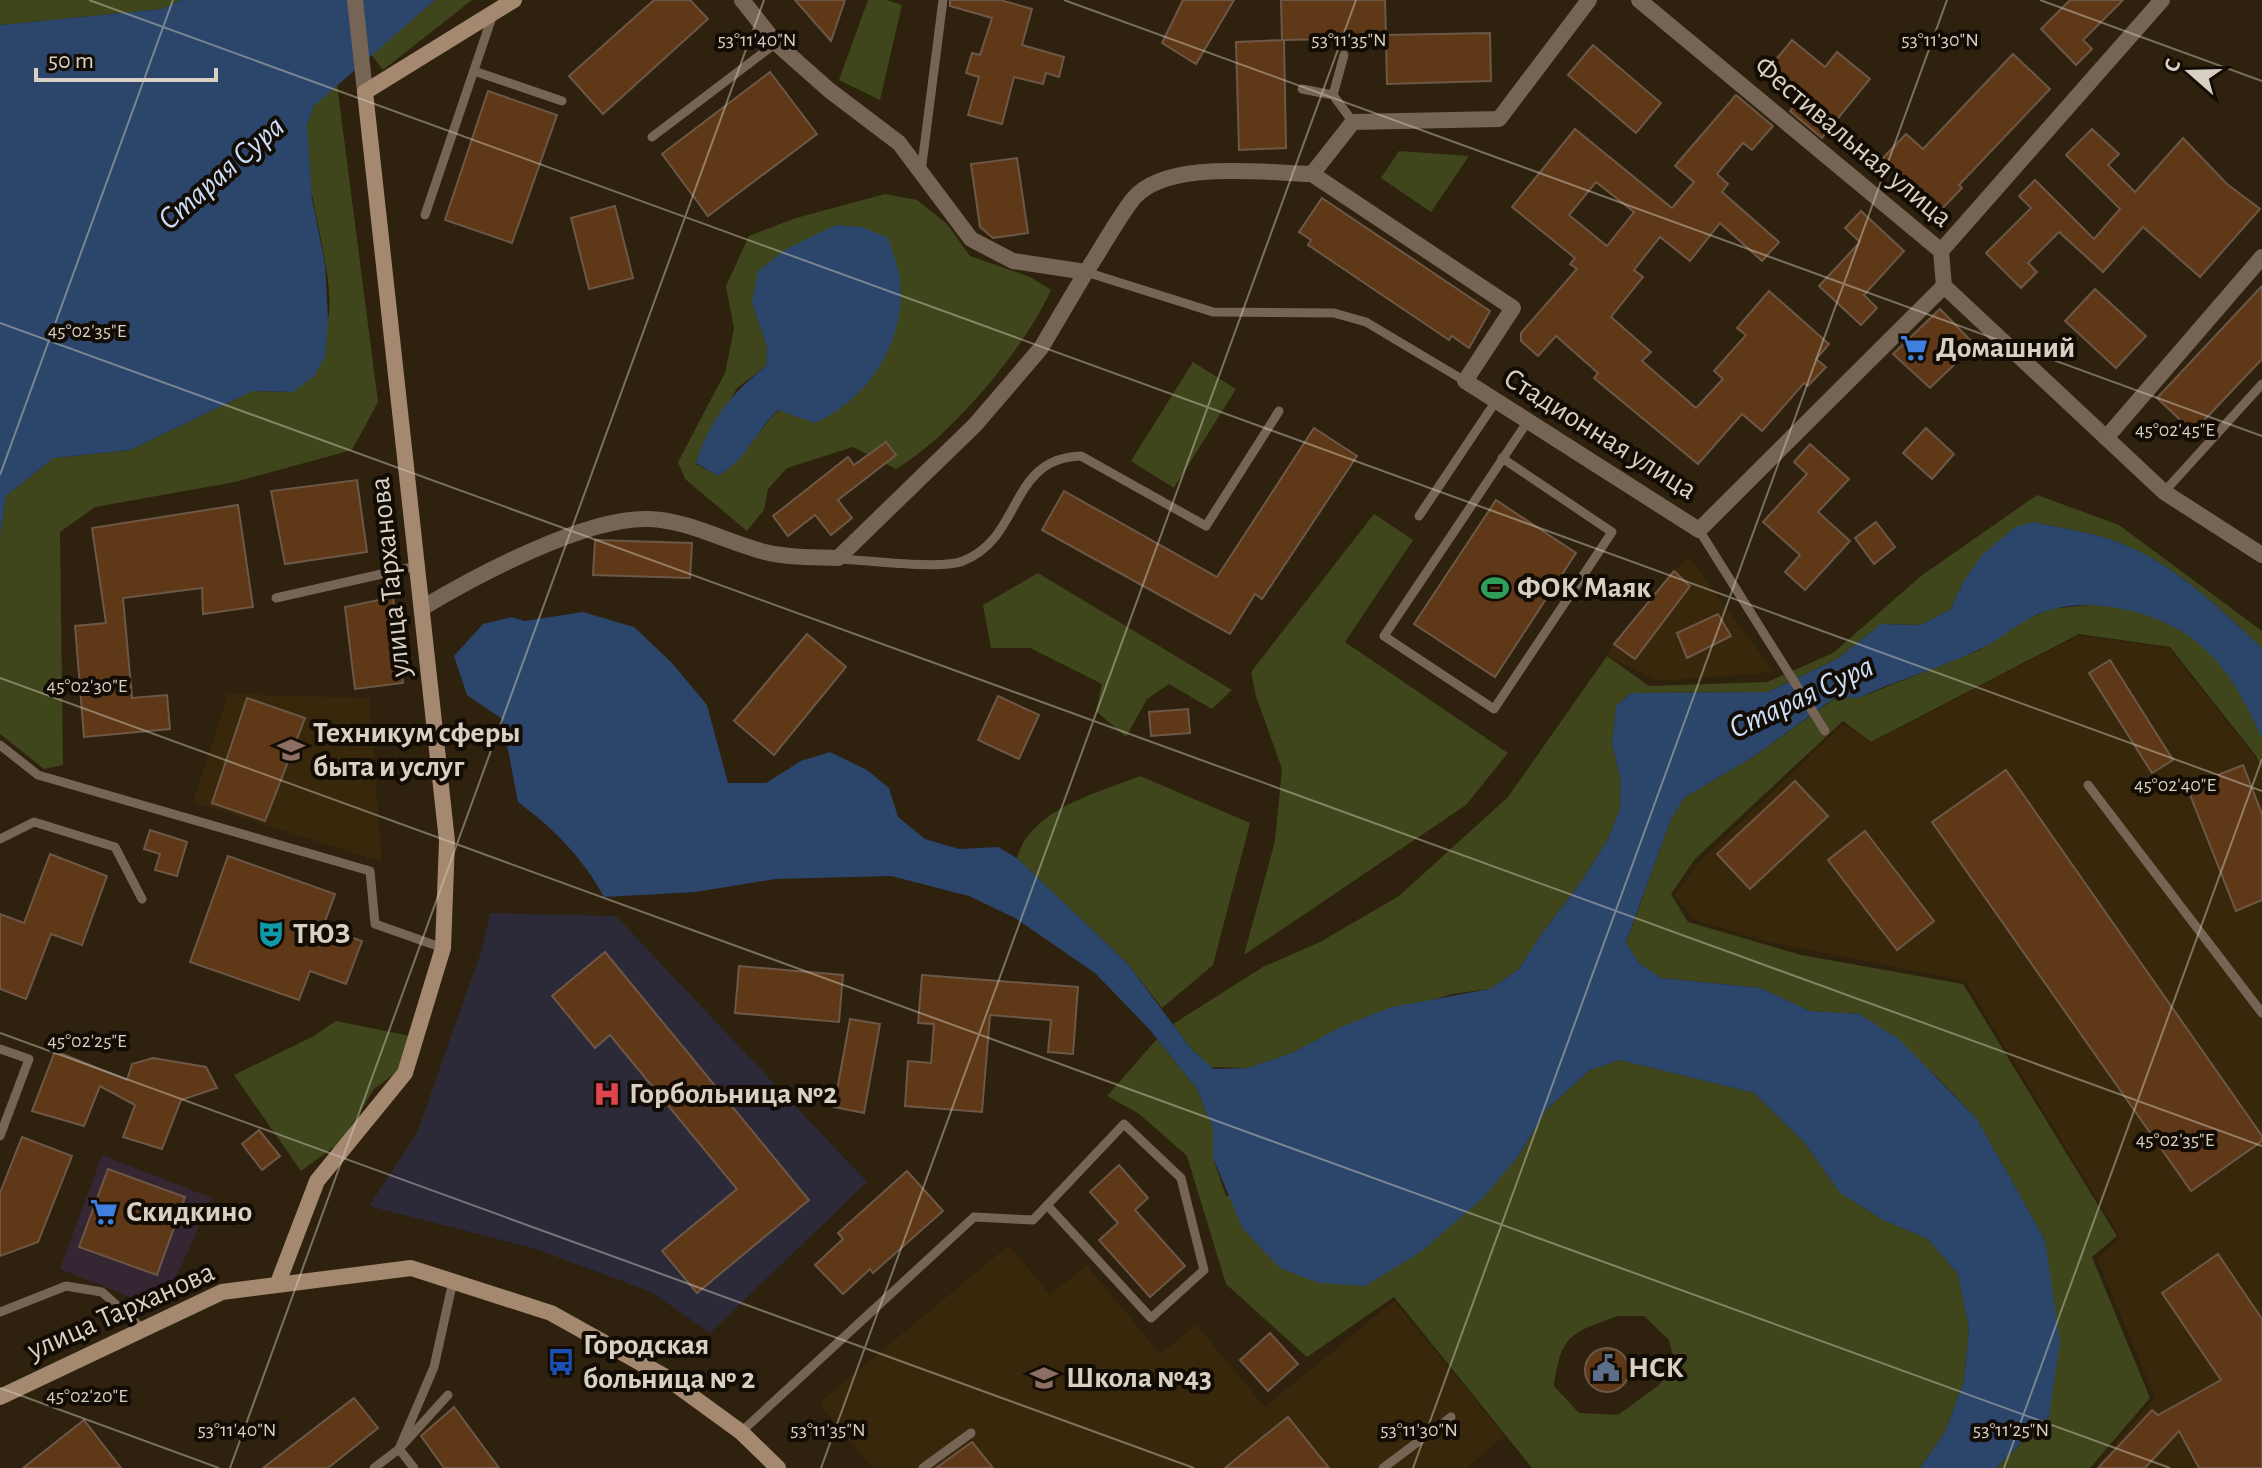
<svg xmlns="http://www.w3.org/2000/svg" width="2262" height="1468" font-family="'Alegreya Sans',sans-serif">
  <rect width="100%" height="100%" fill="#2e210d"/>
  <!-- commercial -->
  <polygon fill="#342633" points="102,1155 212,1198 175,1280 138,1300 60,1269"/>
  <!-- built -->
  <g fill="#38270b">
    <polygon points="1688,556 1774,672 1658,681 1607,656 1613,643"/>
    <polygon points="2079,635 2169,648 2255,757 2262,772 2262,1468 2095,1468 2155,1397 2097,1259 2120,1237 1965,981 1769,942 1692,919 1675,895 1698,863 1843,724 1871,743"/>
    <polygon points="228,694 369,698 382,862 193,802"/>
    <polygon points="1009,1245 1050,1295 1087,1265 1160,1354 1196,1325 1265,1407 1394,1301 1505,1436 1466,1468 872,1468 819,1403"/>
  </g>
  <!-- medical -->
  <polygon fill="#2c2939" points="490,913 616,916 867,1182 710,1333 651,1292 536,1249 369,1206 417,1133 481,952"/>
  <!-- green -->
  <g fill="#3f461c" fill-rule="evenodd">
    <polygon points="0,0 181,0 162,9 0,25"/>
    <polygon points="435,0 472,0 383,70 371,54"/>
    <polygon points="868,0 887,0 902,5 880,100 839,80"/>
    <path d="M337,84L378,402L352,450L235,482L95,507L60,532L63,765L44,769L0,734V536L6,496L54,458L130,450L253,391L293,392C304,370 323,343 328,319C339,269 286,145 315,105C321,98 330,91 337,84Z"/>
    <polygon points="1399,151 1469,156 1431,212 1381,178"/>
    <path d="M885,194L917,200L947,224L970,256L1030,277L1051,290C1026,347 950,438 896,469L853,447L787,468L768,489L764,510L747,531L685,479L678,462L725,373L734,329L726,286L749,236L796,218ZM752,303L794,415L779,410C756,431 745,459 718,476L696,464L737,388L766,366L767,346Z"/>
    <polygon points="1193,362 1236,389 1174,488 1131,461"/>
    <path d="M2037,495L2119,525L2262,631V648C2217,606 2171,560 2112,540C2088,531 2059,528 2034,522L1964,581L1950,610L1920,625L1881,624L1837,659L1768,692L1631,693L1616,706L1612,743L1621,781L1620,809L1608,839L1581,882L1540,936L1519,969L1490,989L1452,994L1341,1027L1292,1053L1248,1068L1211,1067L1192,1050L1173,1024L1263,967L1320,942L1399,896L1508,797L1607,656L1649,686L1767,682L1833,653L1921,576Z"/>
    <polygon points="1374,514 1413,540 1345,642 1508,753 1466,805 1244,955 1275,841 1282,769 1256,696 1251,672"/>
    <polygon points="1038,573 1232,690 1212,709 1169,684 1147,699 1126,737 1096,711 1102,684 1030,648 991,648 983,605"/>
    <path d="M2099,604C2130,610 2160,615 2187,632C2214,648 2255,707 2262,738C2262,747 2262,759 2262,769L2256,756L2170,647L2079,634L1871,742L1843,721L1695,859L1671,894L1688,922L1801,955L1963,984L2117,1236L2092,1257L2150,1398L2090,1468H1996L2049,1416L2045,1240L1977,1119L1937,1077L1859,1014L1810,1011L1761,988L1661,978L1638,962L1626,943L1671,819L1685,797L1753,757L1837,697L1858,698L1980,650L2017,624L2050,609Z"/>
    <path d="M1140,776L1250,823L1213,965L1162,1008L1127,963L1017,858C1032,808 1096,794 1140,776Z"/>
    <polygon points="336,1021 410,1036 397,1072 374,1089 342,1141 301,1171 234,1075 312,1037"/>
    <path d="M1157,1039L1197,1089L1213,1128V1158L1226,1196L1519,1155L1546,1110L1590,1070L1620,1060L1754,1093L1804,1142L1840,1193L1883,1220L1928,1239L1958,1274L1969,1328L1964,1381L1945,1432L1920,1468H1532L1394,1297L1307,1357L1226,1284L1187,1156L1138,1113L1107,1096ZM1618,1316H1644L1669,1340L1675,1365L1659,1385L1618,1415L1579,1413L1554,1386C1561,1334 1571,1333 1618,1316Z"/>
  </g>
  <!-- water -->
  <g fill="#2b456b">
    <polygon points="181,0 435,0 314,106 307,125 312,198 325,264 328,319 325,357 314,376 293,392 253,391 130,450 54,458 6,496 0,536 0,25 162,9"/>
    <path d="M836,225L862,227L888,238C892,251 898,266 900,279C907,340 869,399 815,423L778,410C754,433 749,457 718,476L696,463C709,421 732,393 766,366L767,346L752,303L758,271L788,248Z"/>
    <path d="M2034,522C2059,528 2088,531 2112,540C2171,560 2217,606 2262,648V738C2231,669 2200,625 2122,609C2099,604 2074,603 2050,610C2022,617 2002,640 1976,651C1937,669 1897,680 1858,698L1836,697L1753,757L1685,797L1671,819L1626,942L1638,962L1661,978L1761,988L1810,1011L1859,1014L1899,1039L1977,1119L2045,1240L2060,1342L2049,1416L1996,1468H1920L1945,1432L1964,1381L1969,1328L1958,1274L1928,1239L1883,1220L1840,1193L1804,1142L1754,1093L1620,1060L1590,1070L1546,1110L1519,1155L1482,1199L1422,1251L1365,1286L1319,1283L1280,1268L1243,1229L1213,1158V1128L1197,1089L1150,1030L1095,973L1015,918L969,896L891,876L775,879L696,892L604,897C583,858 553,828 518,802L502,719L467,695L454,656L483,624L512,617L524,621L583,612L634,627L672,663L707,705L728,783H766L801,761L830,752L867,770L889,788L898,817L925,839L959,849L998,847L1017,858L1127,963L1192,1050L1214,1069L1248,1068L1292,1053L1341,1027L1392,1007L1490,989L1519,969L1540,936L1581,882L1608,839L1620,809L1621,781L1612,743L1616,706L1631,693L1768,692L1837,659L1881,624L1920,625L1950,610L1964,581L1982,555L2015,527Z"/>
  </g>
  <!-- building -->
  <g fill="#5f3817" stroke="#6d5747" stroke-width="2" fill-rule="evenodd">
    <polygon points="654,0 690,0 708,19 603,114 569,76"/>
    <polygon points="795,0 845,0 831,41"/>
    <polygon points="950,0 1000,0 1032,9 1022,45 1064,57 1059,77 1046,73 1043,84 1014,77 1002,124 968,115 979,77 966,73 972,53 980,55 992,18 950,6"/>
    <polygon points="1183,0 1234,0 1196,64 1162,43"/>
    <polygon points="1281,0 1385,0 1386,35 1490,33 1491,81 1387,84 1386,38 1284,40 1286,148 1239,150 1236,42 1282,40"/>
    <polygon points="2070,0 2123,0 2083,40 2092,49 2076,65 2041,29"/>
    <polygon points="1792,40 1825,67 1837,52 1870,79 1822,138 1790,111 1802,95 1769,68"/>
    <polygon points="1593,45 1661,103 1636,133 1568,75"/>
    <polygon points="2013,54 2050,89 1959,185 1962,188 1936,215 1880,161 1906,134 1923,149"/>
    <polygon points="770,72 817,134 708,216 662,154"/>
    <polygon points="488,91 557,115 512,243 445,220"/>
    <path d="M1736,95L1773,126L1752,150L1743,143L1717,174L1728,184L1722,192L1779,242L1762,261L1720,223L1690,261L1660,237L1634,270L1643,277L1611,317L1651,352L1642,361L1696,408L1723,379L1714,371L1746,335L1737,328L1769,291L1829,344L1816,359L1826,367L1808,386L1804,383L1762,431L1742,414L1698,464L1594,378L1598,373L1556,336L1538,356L1521,341V333L1577,269L1570,264L1575,258L1512,207L1575,129L1672,208L1694,182L1675,166ZM1596,182L1634,212L1607,246L1569,215Z"/>
    <polygon points="2092,129 2119,154 2108,165 2135,192 2183,138 2227,184 2260,209 2200,277 2143,227 2103,272 2059,232 2028,263 2037,272 2021,288 1986,253 2031,208 2019,196 2035,180 2094,239 2120,209 2066,155"/>
    <polygon points="1017,158 1028,233 993,238 980,227 971,164"/>
    <polygon points="1322,198 1490,311 1469,348 1452,336 1449,340 1308,245 1311,240 1299,232"/>
    <polygon points="615,206 633,278 589,289 571,218"/>
    <polygon points="1861,211 1904,251 1864,295 1877,308 1861,325 1819,286 1860,242 1845,228"/>
    <polygon points="2262,286 2262,359 2193,432 2157,398"/>
    <polygon points="2095,289 2146,336 2116,368 2065,321"/>
    <polygon points="1940,309 1975,345 1930,388 1893,354"/>
    <polygon points="1314,428 1357,456 1262,599 1255,594 1230,634 1042,530 1064,491 1217,577"/>
    <polygon points="1926,428 1954,454 1932,479 1903,453"/>
    <polygon points="886,442 896,455 838,500 852,518 831,535 815,515 788,536 773,516 848,457 854,465"/>
    <polygon points="1810,444 1849,479 1818,512 1850,541 1805,590 1785,572 1800,555 1763,522 1807,474 1794,462"/>
    <polygon points="357,480 367,552 285,564 271,491"/>
    <polygon points="1496,500 1576,553 1495,677 1414,624"/>
    <polygon points="238,505 253,607 203,614 202,588 123,598 132,698 167,695 170,729 84,737 75,626 106,623 92,528"/>
    <polygon points="1876,522 1895,547 1874,564 1855,538"/>
    <polygon points="595,540 692,543 690,578 593,575"/>
    <polygon points="1674,571 1690,586 1635,659 1614,644"/>
    <polygon points="393,597 403,683 355,689 345,607"/>
    <polygon points="1718,614 1731,636 1687,658 1677,633"/>
    <polygon points="807,634 846,667 774,755 734,721"/>
    <polygon points="2110,660 2173,760 2152,773 2089,673"/>
    <polygon points="998,696 1039,715 1019,759 978,740"/>
    <polygon points="247,698 305,718 265,821 212,803"/>
    <polygon points="1188,709 1190,733 1151,736 1149,712"/>
    <polygon points="2243,765 2262,814 2262,900 2236,911 2187,787"/>
    <polygon points="2006,770 2262,1136 2262,1141 2191,1191 1932,822"/>
    <polygon points="1795,781 1828,816 1750,889 1717,854"/>
    <polygon points="150,830 187,842 177,876 155,870 160,854 144,849"/>
    <polygon points="1865,831 1934,921 1897,950 1828,860"/>
    <polygon points="50,854 107,876 82,945 51,934 26,999 0,989 0,914 24,923"/>
    <polygon points="228,856 335,894 323,927 362,941 346,984 310,971 299,1000 190,962"/>
    <polygon points="605,952 809,1200 697,1293 662,1251 737,1189 610,1035 595,1048 552,996"/>
    <polygon points="739,966 843,975 839,1022 735,1013"/>
    <polygon points="922,975 1078,987 1073,1054 1048,1052 1051,1020 990,1015 982,1112 905,1106 908,1061 931,1063 934,1024 918,1023"/>
    <polygon points="850,1019 880,1024 864,1113 834,1107"/>
    <polygon points="55,1051 127,1080 132,1064 153,1058 206,1067 217,1088 181,1100 162,1149 123,1137 135,1105 100,1086 84,1126 32,1111"/>
    <polygon points="259,1130 280,1156 262,1170 242,1144"/>
    <polygon points="22,1137 72,1156 38,1242 0,1256 0,1193"/>
    <polygon points="1119,1165 1148,1198 1135,1210 1185,1266 1150,1297 1099,1240 1118,1223 1090,1192"/>
    <polygon points="108,1169 185,1197 157,1275 79,1247"/>
    <polygon points="907,1171 943,1211 873,1273 870,1269 843,1294 815,1265 843,1239 838,1233"/>
    <polygon points="2218,1254 2262,1319 2262,1468 2199,1468 2179,1431 2145,1468 2098,1468 2152,1410 2158,1415 2221,1380 2162,1293"/>
    <polygon points="1270,1333 1298,1364 1268,1391 1240,1360"/>
    <circle cx="1607" cy="1370" r="22"/>
    <polygon points="354,1398 378,1428 328,1468 263,1468"/>
    <polygon points="454,1407 499,1468 444,1468 421,1436"/>
    <polygon points="1288,1417 1329,1468 1225,1468 1264,1436"/>
    <polygon points="84,1420 121,1468 23,1468"/>
    <polygon points="972,1442 993,1468 936,1468"/>
  </g>
  <g fill="none" stroke-linecap="round" stroke-linejoin="round">
    <!-- lane -->
    <g stroke="#766455" stroke-width="9">
      <polyline points="474,71 562,101"/>
      <polyline points="1302,89 1333,95 1353,122"/>
      <polyline points="1333,95 1344,55"/>
      <polyline points="652,137 776,43"/>
      <polyline points="921,172 943,0"/>
      <polyline points="425,215 493,14"/>
      <polyline points="1086,272 1213,312 1334,313 1366,322 1465,381"/>
      <polyline points="1502,458 1612,532 1494,709 1384,636 1528,421"/>
      <polyline points="2164,492 2262,384"/>
      <polyline points="1419,516 1496,401"/>
      <polyline points="1699,530 1825,731"/>
      <path d="M839,559C866,560 941,570 963,561C1023,538 1008,458 1081,456L1206,526L1279,411"/>
      <polyline points="276,598 417,566"/>
      <polyline points="0,745 38,775 370,871 375,924 443,948"/>
      <polyline points="2088,785 2262,1013"/>
      <polyline points="0,839 34,822 115,847 142,899"/>
      <polyline points="0,1049 29,1059 0,1136"/>
      <polyline points="0,1312 66,1286 102,1292 143,1329"/>
      <polyline points="741,1432 974,1217 1033,1220 1124,1124 1181,1178 1204,1270 1151,1318 1047,1205"/>
      <polyline points="374,1468 399,1449 448,1395"/>
      <polyline points="414,1468 399,1449 434,1367 453,1281"/>
      <polyline points="923,1468 971,1433"/>
      <polyline points="1383,1468 1451,1417"/>
    </g>
    <!-- street -->
    <g stroke="#766455" stroke-width="16">
      <polyline points="355,0 365,92"/>
      <path d="M742,0L776,43L829,90L899,143L971,239L1013,261L1086,272C1102,248 1116,221 1133,199C1166,159 1265,173 1312,174L1353,122L1499,119L1589,0"/>
      <polyline points="1639,0 1941,251 1944,286 2164,492 2262,555"/>
      <polyline points="1312,174 1513,308 1465,381 1699,530 1944,286"/>
      <polyline points="1941,251 2162,0"/>
      <polyline points="2106,438 2262,257"/>
      <path d="M422,608C476,576 585,517 648,519C688,520 726,542 765,552C787,558 814,557 838,558L975,425L1041,348L1086,272"/>
    </g>
    <!-- secondary -->
    <g stroke="#a58870" stroke-width="16">
      <polyline points="278,1283 317,1181 405,1073 443,948 447,841 365,92 514,0"/>
      <polyline points="0,1397 222,1292 411,1268 551,1313 664,1376 741,1432 778,1468"/>
    </g>
  </g>
  <!-- ticks -->
  <path fill="none" stroke="#d8d0c3" stroke-width="2" stroke-opacity="0.45" d="M89,0L2262,791M1064,0L2262,436M2040,0L2262,81M0,323L2262,1146M0,475L173,0M0,678L2170,1468M0,1033L1194,1468M0,1388L219,1468M230,1468L764,0M821,1468L1356,0M1413,1468L1947,0M2004,1468L2262,759"/>
  <!-- icons -->
  <defs>
    <g id="supermarket-bare" transform="scale(2.16)"><path d="M-6-5.5h2.5l.6 2H6L4.5 2H-2.5L-4.4-4H-6ZM-1.5 3.2a1.3 1.3 0 1 0 .1 0ZM3 3.2a1.3 1.3 0 1 0 .1 0Z" fill="#3f7fe0" stroke="#120c05" stroke-width="2.5" paint-order="stroke"/></g>
    <g id="stadium-bare" transform="scale(2.16)"><path d="M0-5a6.5 5 0 1 0 0 10a6.5 5 0 1 0 0-10ZM-3.5-1.8h7v3.6h-7Z" fill="#2e9e5b" stroke="#120c05" stroke-width="2.5" paint-order="stroke"/></g>
    <g id="university-bare" transform="scale(2.16)"><path d="M0-5L7-2L0 1L-7-2ZM-4 1L0 2.5L4 1V4Q0 6-4 4Z" fill="#8d6e63" stroke="#120c05" stroke-width="2.5" paint-order="stroke"/></g>
    <g id="theatre-bare" transform="scale(2.16)"><path d="M-5-5.5Q0-4 5-5.5V0Q5 5 0 6Q-5 5-5 0ZM-3.3-2.5H-1v1.5H-3.3ZM1-2.5H3.3v1.5H1ZM-2.8 1Q0 5.5 2.8 1Z" fill="#0f9aa8" stroke="#120c05" stroke-width="2.5" paint-order="stroke"/></g>
    <g id="hospital-bare" transform="scale(2.16)"><path d="M-5-5h3v3.5h4V-5h3V5h-3V1.5h-4V5h-3Z" fill="#e0444e" stroke="#120c05" stroke-width="2.5" paint-order="stroke"/></g>
    <g id="bus-bare" transform="scale(2.16)"><path d="M-5-6H5V4H4V6H2V4H-2V6H-4V4H-5ZM-3.5-4V0h7V-4ZM-3.5 1.2v1.5H-2V1.2ZM2 1.2v1.5H3.5V1.2Z" fill="#1a4fb4" stroke="#120c05" stroke-width="2.5" paint-order="stroke"/></g>
    <g id="civic-bare" transform="scale(2.16)"><path d="M-.6-6.5H3V-4.5H.6V-3L4-1V1h2V6H-6V1h2V-1L-.6-3ZM-1.2 2.5V6h2.4V2.5Z" fill="#5c6f8a" stroke="#120c05" stroke-width="2.5" paint-order="stroke"/></g>
    <g id="school-bare" transform="scale(2.16)"><path d="M0-5L7-2L0 1L-7-2ZM-4 1L0 2.5L4 1V4Q0 6-4 4Z" fill="#8d6e63" stroke="#120c05" stroke-width="2.5" paint-order="stroke"/></g>
  </defs>
  <g fill-rule="evenodd">
    <use href="#supermarket-bare" x="1914" y="348"/>
    <use href="#stadium-bare" x="1495" y="588"/>
    <use href="#university-bare" x="291" y="750"/>
    <use href="#theatre-bare" x="271" y="934"/>
    <use href="#hospital-bare" x="607" y="1094"/>
    <use href="#supermarket-bare" x="104" y="1212"/>
    <use href="#bus-bare" x="561" y="1362"/>
    <use href="#civic-bare" x="1606" y="1368"/>
    <use href="#school-bare" x="1044" y="1378"/>
  </g>
  <g text-anchor="middle" dominant-baseline="central" stroke-width="8" stroke-linejoin="round" paint-order="stroke">
    <!-- street labels -->
    <g font-size="30" fill="#d8d0c3" stroke="#120c05">
      <text transform="translate(1853 142) rotate(40)">Фестивальная улица</text>
      <text transform="translate(1600 434) rotate(32)">Стадионная улица</text>
      <text transform="translate(390 577) rotate(-96)">улица Тарханова</text>
      <text transform="translate(121 1311) rotate(-24)">улица Тарханова</text>
    </g>
    <!-- poi labels -->
    <g font-size="30" font-weight="bold" fill="#d8d0c3" stroke="#120c05" text-anchor="start">
      <text x="1936" y="348">Домашний</text>
      <text x="1517" y="588">ФОК Маяк</text>
      <text x="313" y="733">Техникум сферы<tspan x="313" dy="34">быта и услуг</tspan></text>
      <text x="293" y="934">ТЮЗ</text>
      <text x="629" y="1094">Горбольница №2</text>
      <text x="126" y="1212">Скидкино</text>
      <text x="583" y="1345">Городская<tspan x="583" dy="34">больница № 2</tspan></text>
      <text x="1628" y="1368">НСК</text>
      <text x="1066" y="1378">Школа №43</text>
    </g>
    <!-- water labels -->
    <g font-size="32" font-style="italic" fill="#cadcf6" stroke="#120c05">
      <text transform="translate(221 173) rotate(-41)">Старая Сура</text>
      <text transform="translate(1801 697) rotate(-25)">Старая Сура</text>
    </g>
  </g>
  <g font-size="20" text-anchor="middle" fill="#d8d0c3" stroke="#120c05" stroke-width="8" stroke-linejoin="round" paint-order="stroke">
    <text x="757" y="46">53°11'40"N</text>
    <text x="1349" y="46">53°11'35"N</text>
    <text x="1940" y="46">53°11'30"N</text>
    <text x="87" y="337">45°02'35"E</text>
    <text x="2175" y="436">45°02'45"E</text>
    <text x="87" y="692">45°02'30"E</text>
    <text x="2175" y="791">45°02'40"E</text>
    <text x="87" y="1047">45°02'25"E</text>
    <text x="2175" y="1146">45°02'35"E</text>
    <text x="87" y="1402">45°02'20"E</text>
    <text x="237" y="1436">53°11'40"N</text>
    <text x="828" y="1436">53°11'35"N</text>
    <text x="1419" y="1436">53°11'30"N</text>
    <text x="2011" y="1436">53°11'25"N</text>
  </g>
  <!-- north arrow -->
  <g transform="translate(2190 72) rotate(290)" stroke="#120c05" stroke-width="6" paint-order="stroke">
  <path d="M0-6L14 30L0 20L-14 30Z" fill="#d8d0c3"/>
  <text y="-12" font-size="22" font-weight="bold" text-anchor="middle" fill="#d8d0c3">С</text>
  </g>
  <!-- scale -->
  <path d="M36 68v12h180v-12" fill="none" stroke="#d8d0c3" stroke-width="4"/>
  <text x="48" y="68" font-size="24" fill="#d8d0c3" stroke="#120c05" stroke-width="6" paint-order="stroke">50 m</text>
</svg>
